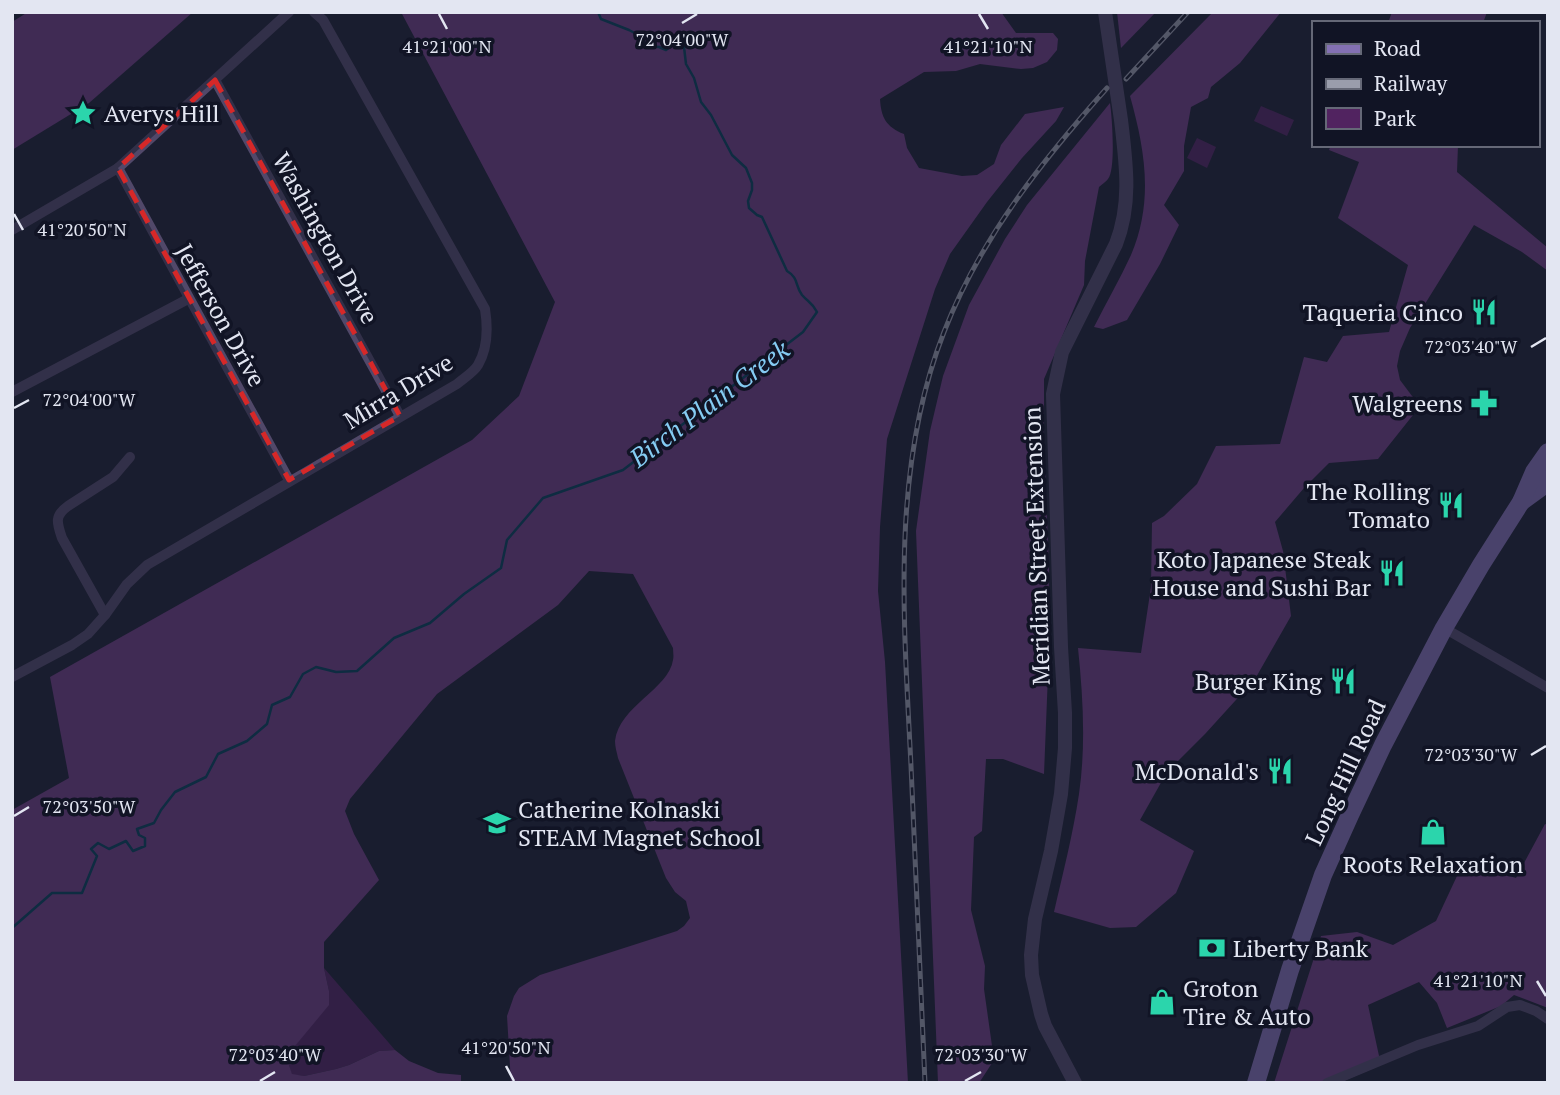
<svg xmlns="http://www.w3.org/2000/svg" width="1560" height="1095" font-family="'PT Serif',serif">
  <rect width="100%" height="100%" fill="#1a1d2f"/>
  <!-- green -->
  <g fill="#512360">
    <polygon points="1261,106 1294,120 1287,136 1254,121"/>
    <polygon points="1197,138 1216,147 1207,168 1187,158"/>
    <polygon points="324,968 395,1050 379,1051 349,1065 336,1069 304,1076 292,1075 288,1062 290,1052 300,1039 329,991"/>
  </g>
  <!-- forest -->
  <g fill="#6f3c81">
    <polygon points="28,12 193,12 89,103 12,150 12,22"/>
    <path d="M401,12H1001L1016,33H1053L1058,39L1057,50L1047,62L1033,68L1021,69L980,64L956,71L924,72L880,99C881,117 886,127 904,134L907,148L919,168L962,176L977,175L994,164L1001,145L1025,114L1064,107L1056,121L1022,158L987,202L950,254L935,289L887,439L880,527L878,591L885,662L908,1083H511L507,1016L514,996L519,988L540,975L677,931L684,926L690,918L686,901L675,892L666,878L618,758C617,753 615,747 615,741C619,706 669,689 673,660C674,656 673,652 673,648L633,574L589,571L558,605L437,694L350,799L345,811L354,834L379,880L324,942V968L329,991V1005L290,1052L288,1062L292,1074L304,1076L336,1069L349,1065L379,1051L395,1050L409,1061L438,1073L461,1075V1083H12V810L69,778L50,677L472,440L519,396L555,302Z"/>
    <polygon points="1117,12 1156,12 1121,48"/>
    <path d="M1213,12H1281L1240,63L1211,87L1208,98L1191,107L1184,146V171L1164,205L1179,225L1160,264L1127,320L1103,329L1094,327C1106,303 1120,279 1131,255C1154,201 1145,150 1130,96Z"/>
    <polygon points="1392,12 1487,12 1483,23 1388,23"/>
    <path d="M1110,103C1112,116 1116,169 1108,179C1106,182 1102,184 1099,187L1085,261L1084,285L1044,379V442L1049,569L1048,674L1044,774L1003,759H986L982,831L974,837L971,910L985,966L984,989L994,1060L979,1083H938L916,531L930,431L943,376L969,305L1005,239L1027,205Z"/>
    <path d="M1331,145H1458L1457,172L1548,248V271L1522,252L1474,225L1410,328L1400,351L1397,366L1400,380L1412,396L1424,405L1413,415L1378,459L1329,463L1304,488L1275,522L1283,551L1291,616L1255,679L1205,734L1167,772L1140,820L1194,851L1176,893L1136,927L1110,928L1054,912C1063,873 1073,834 1079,794C1086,746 1083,696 1078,648L1141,653L1151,587L1152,523L1164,516L1197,484L1216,446L1280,444L1304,357L1327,362L1343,336L1389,332L1408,265L1338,218L1359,162L1329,150Z"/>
    <polygon points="1545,824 1548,825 1548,1008 1514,995 1501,1006 1447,1028 1437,1003 1419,982 1368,1005 1381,1065 1339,1083 1274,1083 1321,936 1357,932 1393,945 1436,921 1457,876 1476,866 1516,878"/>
  </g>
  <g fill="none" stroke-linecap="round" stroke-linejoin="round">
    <!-- stream -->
    <path stroke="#003e58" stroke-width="2.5" d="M12,928L52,893H82L97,856L91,849L98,843L109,849L126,841L133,851L145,846V838L139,835L137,829L154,823L161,810L175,792L206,777L218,754L247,741L267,724L272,705L290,697L303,674L316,667L336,672L357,671L394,638L430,623L464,594L501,568L507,540L543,498L623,470L803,332L817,312C812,302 808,302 802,295C795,286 799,278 787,271L762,217L757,215L749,208L748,201L752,190V183L746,168L732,155L711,115L701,102L694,78L686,64L684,47L675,43L666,50L659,47L646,46L640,36L629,30L601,19L598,12"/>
    <!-- minor -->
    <g stroke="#514869" stroke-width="10">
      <polyline points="215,80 400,416"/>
      <polyline points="118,168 289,480"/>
      <polyline points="12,230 118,168 289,12"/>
      <polyline points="12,392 188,299"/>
      <path d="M105,615L62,538C57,523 54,516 68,506L113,477L130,457"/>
      <polyline points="1444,628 1548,688"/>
      <path d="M12,677L72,645L88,634L105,615L127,584L147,565L457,384C464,378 474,372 478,365C488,348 488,328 485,309L323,20L314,12"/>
      <polyline points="1327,1083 1418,1045 1478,1026 1507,1007 1520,1005 1536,1011 1548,1019"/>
    </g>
    <!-- tertiary -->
    <path stroke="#514869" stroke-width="14" d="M1075,1083L1045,1026L1041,1014L1032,975L1031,955L1035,919L1051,851L1061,794L1065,748V713L1061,647L1053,394L1062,352L1116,244C1132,203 1126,163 1121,120C1116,84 1110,48 1105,12"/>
    <!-- primary -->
    <g stroke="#8370b3" stroke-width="18">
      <polyline points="1521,502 1543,486 1548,479"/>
      <polyline points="1256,1083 1290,970 1323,875 1350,815 1383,745 1444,628 1481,565 1521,502 1534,472 1548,452"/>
    </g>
    <!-- rail casing -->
    <g stroke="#9a9dac" stroke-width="5">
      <g id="rail">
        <polyline points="1126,79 1188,12"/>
        <path d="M925,1083C920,977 916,872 911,766C904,622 890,470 944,332C980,239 1041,162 1107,88"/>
      </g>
    </g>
    <!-- rail -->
    <use href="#rail" stroke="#111425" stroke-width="2.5" stroke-dasharray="8" stroke-linecap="butt"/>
  </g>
  <!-- marked area -->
  <path d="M0 0H1560V1095H0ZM215,80L400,416L289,480L118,168Z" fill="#1a1d2f" fill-opacity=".55" fill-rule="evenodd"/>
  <path fill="none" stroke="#d62828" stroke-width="5" stroke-dasharray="14 9" stroke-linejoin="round" d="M215,80L400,416L289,480L118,168Z"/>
  <!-- ticks -->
  <path fill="none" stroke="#e3e6f2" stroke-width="2.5" d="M439,14L447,29M979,14L988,29M682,23L697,14M14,214L23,230M1531,347L1546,338M14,408L29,400M1531,755L1546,746M14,816L29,807M1537,981L1546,996M506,1066L514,1081M260,1081L275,1072M965,1081L981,1072"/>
  <!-- icons -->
  <defs>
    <g id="sight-bare" transform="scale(2.1)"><path d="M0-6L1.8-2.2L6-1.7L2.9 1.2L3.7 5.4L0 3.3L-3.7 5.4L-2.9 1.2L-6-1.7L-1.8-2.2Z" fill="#2bd5ac" stroke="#111425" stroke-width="2.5" paint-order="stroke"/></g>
    <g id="restaurant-bare" transform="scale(2.1)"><path d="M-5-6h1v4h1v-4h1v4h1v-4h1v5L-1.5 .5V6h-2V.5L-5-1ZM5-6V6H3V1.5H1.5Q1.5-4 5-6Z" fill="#2bd5ac" stroke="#111425" stroke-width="2.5" paint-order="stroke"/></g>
    <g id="pharmacy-bare" transform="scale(2.1)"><path d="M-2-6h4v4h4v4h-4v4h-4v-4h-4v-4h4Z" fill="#2bd5ac" stroke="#111425" stroke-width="2.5" paint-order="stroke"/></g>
    <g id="school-bare" transform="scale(2.1)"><path d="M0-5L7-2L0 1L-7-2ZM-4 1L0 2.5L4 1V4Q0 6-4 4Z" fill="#2bd5ac" stroke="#111425" stroke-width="2.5" paint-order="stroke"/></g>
    <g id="shop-bare" transform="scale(2.1)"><path d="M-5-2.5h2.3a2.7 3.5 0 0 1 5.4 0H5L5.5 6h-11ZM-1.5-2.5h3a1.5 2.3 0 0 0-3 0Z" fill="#2bd5ac" stroke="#111425" stroke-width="2.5" paint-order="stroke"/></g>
    <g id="bank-bare" transform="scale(2.1)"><path d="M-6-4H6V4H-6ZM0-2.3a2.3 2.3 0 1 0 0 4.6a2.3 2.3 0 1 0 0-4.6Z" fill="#2bd5ac" stroke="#111425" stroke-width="2.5" paint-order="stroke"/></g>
  </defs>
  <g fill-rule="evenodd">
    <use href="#sight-bare" x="83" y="113"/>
    <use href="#restaurant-bare" x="1484" y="312"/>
    <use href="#pharmacy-bare" x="1484" y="403"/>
    <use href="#restaurant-bare" x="1451" y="505"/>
    <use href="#restaurant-bare" x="1392" y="573"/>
    <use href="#restaurant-bare" x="1343" y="681"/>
    <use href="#restaurant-bare" x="1280" y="771"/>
    <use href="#school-bare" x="497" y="823"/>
    <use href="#shop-bare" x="1433" y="832"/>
    <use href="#bank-bare" x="1212" y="948"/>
    <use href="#shop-bare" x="1162" y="1002"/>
  </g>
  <g text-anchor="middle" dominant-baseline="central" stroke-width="7" stroke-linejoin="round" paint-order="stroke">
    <!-- poi labels -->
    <g font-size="24" fill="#e3e6f2" stroke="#111425" text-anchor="end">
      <text x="104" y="113" text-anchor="start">Averys Hill</text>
      <text x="1463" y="312">Taqueria Cinco</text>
      <text x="1463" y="403">Walgreens</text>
      <text x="1430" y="491">The Rolling<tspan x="1430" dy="28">Tomato</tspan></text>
      <text x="1371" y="559">Koto Japanese Steak<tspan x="1371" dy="28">House and Sushi Bar</tspan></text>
      <text x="1322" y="681">Burger King</text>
      <text x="1259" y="771">McDonald's</text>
      <text x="518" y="809" text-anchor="start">Catherine Kolnaski<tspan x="518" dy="28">STEAM Magnet School</tspan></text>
      <text x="1433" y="864" text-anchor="middle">Roots Relaxation</text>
      <text x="1233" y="948" text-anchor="start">Liberty Bank</text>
      <text x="1183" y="988" text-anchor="start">Groton<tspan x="1183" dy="28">Tire &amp; Auto</tspan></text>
    </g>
    <!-- street labels -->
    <g font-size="24" fill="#e3e6f2" stroke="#111425">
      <text transform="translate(326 238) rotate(61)">Washington Drive</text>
      <text transform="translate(221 315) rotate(61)">Jefferson Drive</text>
      <text transform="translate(398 391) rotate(-31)">Mirra Drive</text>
      <text transform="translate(1036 546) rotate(-92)">Meridian Street Extension</text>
      <text transform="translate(1345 772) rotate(-65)">Long Hill Road</text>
    </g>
    <!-- water labels -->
    <g font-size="26" font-style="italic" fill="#85ccf3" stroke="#111425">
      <text transform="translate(709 403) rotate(-37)">Birch Plain Creek</text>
    </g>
  </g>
  <g font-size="18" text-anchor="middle" fill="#e3e6f2" stroke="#111425" stroke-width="7" stroke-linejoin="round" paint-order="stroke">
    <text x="682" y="46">72°04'00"W</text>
    <text x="447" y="53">41°21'00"N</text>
    <text x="988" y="53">41°21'10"N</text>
    <text x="82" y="236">41°20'50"N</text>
    <text x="1471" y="353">72°03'40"W</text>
    <text x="89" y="406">72°04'00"W</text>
    <text x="1471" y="761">72°03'30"W</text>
    <text x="89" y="813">72°03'50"W</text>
    <text x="1478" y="987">41°21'10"N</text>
    <text x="506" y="1054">41°20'50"N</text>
    <text x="275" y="1061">72°03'40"W</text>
    <text x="981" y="1061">72°03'30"W</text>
  </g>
  <!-- border -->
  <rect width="1560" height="1095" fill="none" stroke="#e3e6f2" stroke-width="28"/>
  <!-- legend -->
  <rect x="1312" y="21" width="228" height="126" fill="#111425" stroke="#656877" stroke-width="2"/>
  <rect x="1326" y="44" width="35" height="10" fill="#8370b3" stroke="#656877" stroke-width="2"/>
  <text x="1374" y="56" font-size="21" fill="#e3e6f2">Road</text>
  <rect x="1326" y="79" width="35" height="10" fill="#9a9dac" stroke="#656877" stroke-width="2"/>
  <text x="1374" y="91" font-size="21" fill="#e3e6f2">Railway</text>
  <rect x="1326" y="108" width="35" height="21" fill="#512360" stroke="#656877" stroke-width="2"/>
  <text x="1374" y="126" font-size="21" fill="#e3e6f2">Park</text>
</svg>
